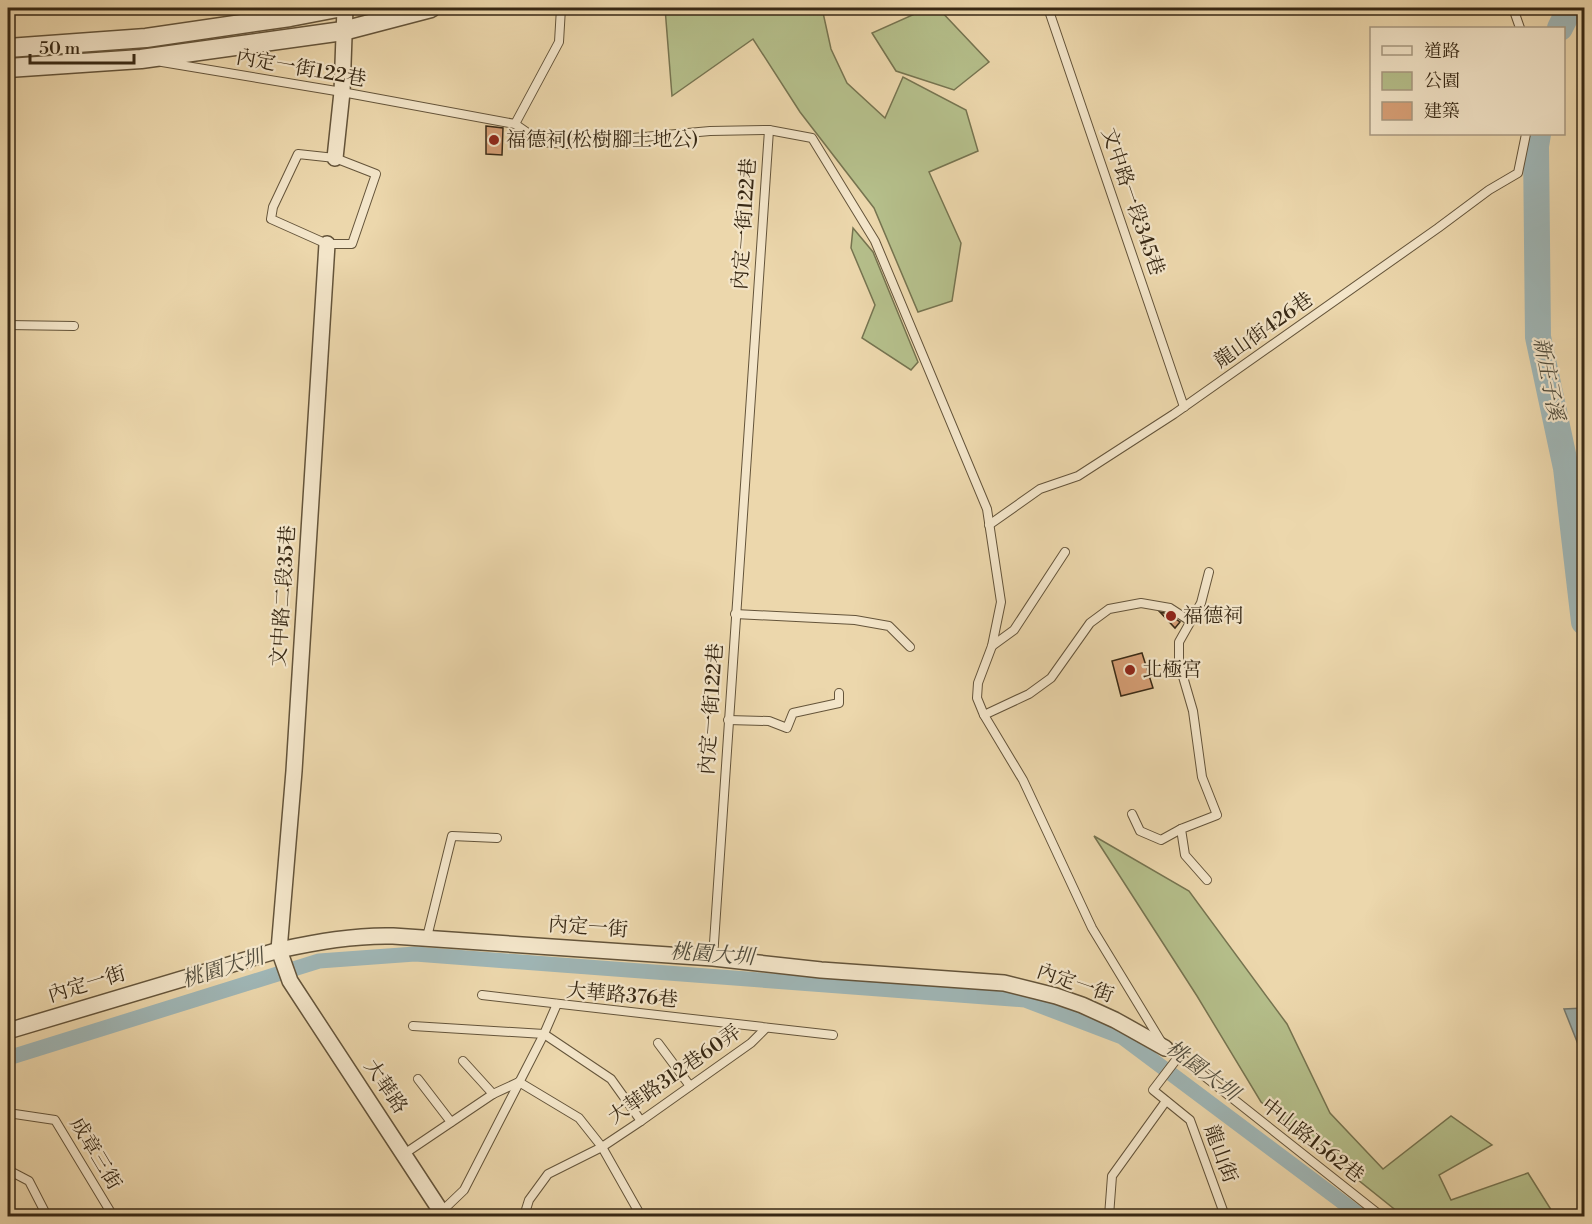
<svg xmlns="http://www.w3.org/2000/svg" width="1592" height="1224" font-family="'Libre Bodoni','Noto Serif TC',serif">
  <rect width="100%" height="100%" fill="#ecd7ac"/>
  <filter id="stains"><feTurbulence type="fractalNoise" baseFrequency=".00333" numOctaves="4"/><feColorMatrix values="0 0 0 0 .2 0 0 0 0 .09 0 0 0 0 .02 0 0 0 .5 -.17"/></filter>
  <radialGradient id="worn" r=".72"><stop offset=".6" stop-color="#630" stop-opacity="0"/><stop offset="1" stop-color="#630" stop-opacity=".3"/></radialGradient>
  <!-- green -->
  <g fill="#b5bf8b" stroke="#767450" stroke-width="1.5">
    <polygon points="665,8 822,8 831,49 847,83 885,118 903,77 966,110 978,151 929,172 961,243 952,301 918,312 874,208 800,112 753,39 672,96"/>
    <polygon points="928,8 938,8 989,62 954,90 896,71 872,33"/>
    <polygon points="853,228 873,252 918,362 911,370 862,338 875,305 851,248"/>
    <polygon points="1094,836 1189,891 1287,1024 1330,1113 1383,1169 1451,1116 1492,1145 1439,1175 1451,1200 1528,1173 1555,1216 1403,1216 1261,1102 1197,996"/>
  </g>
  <!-- water -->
  <polygon fill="#9fb6b6" stroke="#757d75" stroke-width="1.5" points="1584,1008 1584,1048 1580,1049 1564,1009"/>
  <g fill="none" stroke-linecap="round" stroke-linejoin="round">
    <!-- canal -->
    <polyline stroke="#9fb6b6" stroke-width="15" points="8,1058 319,961 415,954 1025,1000 1122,1037 1361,1216"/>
    <!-- river -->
    <g stroke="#9fb6b6" stroke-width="26">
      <polyline points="1560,28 1570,8"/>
      <polyline points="1538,134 1536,146 1538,337 1566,468 1584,622"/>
    </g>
  </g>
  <!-- building -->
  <g fill="#d8a077" stroke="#372814" stroke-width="1.5">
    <polygon points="486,126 503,128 502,155 486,154"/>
    <polygon points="1160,612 1168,614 1180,622 1175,628"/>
    <polygon points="1142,653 1153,688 1121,696 1112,661"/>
  </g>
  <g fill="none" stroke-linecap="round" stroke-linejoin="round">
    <!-- service casing -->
    <g stroke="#64543a" stroke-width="10">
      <g id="service">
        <polyline points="1048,8 1184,407"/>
        <polyline points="1513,8 1520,28"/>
        <polyline points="162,62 342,92 515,124 541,142 566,144 710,131 769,130 812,138 875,241 987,509 1001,602 992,646 978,683 977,698 984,715 1023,780 1092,928 1165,1048 1179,1056 1381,1216"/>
        <polyline points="515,124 559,42 561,8"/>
        <polygon points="298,154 335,158 376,174 352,244 327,244 271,219 273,207"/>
        <polyline points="8,325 74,326"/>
        <polyline points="989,525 1040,489 1078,476 1174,414 1438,228 1489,190 1518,173 1526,134"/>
        <polyline points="735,614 855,620 889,626 910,647"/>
        <polyline points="992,646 1014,630 1065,552"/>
        <polyline points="984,715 1029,694 1051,678 1090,623 1109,609 1141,603 1170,608 1190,621"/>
        <polyline points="728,720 769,721 787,728 793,713 839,703 839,693"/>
        <polyline points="1132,814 1140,831 1161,840 1181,829"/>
        <polyline points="1207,880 1185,855 1181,829 1217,815 1202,777 1193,711 1179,663 1179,642 1201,603 1209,572"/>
        <polyline points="427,937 452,836 497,838"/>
        <polyline points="713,958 769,130"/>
        <polyline points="482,995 833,1035"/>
        <polyline points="413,1026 544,1034 611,1079 641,1121"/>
        <polyline points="658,1043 690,1086"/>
        <polyline points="1179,1056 1153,1090 1190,1120 1225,1216"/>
        <polyline points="463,1061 493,1094"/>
        <polyline points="418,1079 451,1122"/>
        <polyline points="519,1082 579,1118 602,1147 641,1216"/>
        <polyline points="8,1113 55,1120 113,1216"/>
        <polyline points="404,1154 493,1094 519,1082"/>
        <polyline points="8,1170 29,1181 47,1216"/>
        <polyline points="441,1212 464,1190 544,1034 557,1004"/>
        <polyline points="524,1216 529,1200 548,1174 602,1147 641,1121 751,1043 766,1028"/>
        <polyline points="1109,1216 1112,1176 1166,1101"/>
      </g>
    </g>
    <!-- minor casing -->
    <g stroke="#64543a" stroke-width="18">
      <g id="minor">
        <polyline points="335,158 342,92 345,8"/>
        <polyline points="327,244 294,771 279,950 290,981 444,1216"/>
        <path d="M8,1031L279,950C317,942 354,935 393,936L713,958L821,970L1004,983L1056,996L1082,1005L1115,1020L1165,1048"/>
      </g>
    </g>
    <!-- tertiary casing -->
    <g stroke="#64543a" stroke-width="21">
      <g id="tertiary">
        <polyline points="8,48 146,38 290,17 337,8"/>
        <polyline points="8,68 141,59 343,31 431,8"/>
      </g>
    </g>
    <!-- service -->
    <use href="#service" stroke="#f3e5c9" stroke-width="8"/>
    <!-- minor -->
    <use href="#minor" stroke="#f3e5c9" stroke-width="15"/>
    <!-- tertiary -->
    <use href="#tertiary" stroke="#f3e5c9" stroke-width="18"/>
  </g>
  <!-- markers -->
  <g fill="#8f2418" stroke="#f3e5c9" stroke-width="2">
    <circle cx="494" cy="140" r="6"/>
    <circle cx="1171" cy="616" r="6"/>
    <circle cx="1130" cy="670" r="6"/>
  </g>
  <g text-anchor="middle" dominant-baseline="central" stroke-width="4.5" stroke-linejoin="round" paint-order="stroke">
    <!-- street labels -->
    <g font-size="20" fill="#372814" stroke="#f3e5c9">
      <text transform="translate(301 69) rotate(10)">內定一街122巷</text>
      <text transform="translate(1132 202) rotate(71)">文中路一段345巷</text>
      <text transform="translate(745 224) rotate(-86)">內定一街122巷</text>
      <text transform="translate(1264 331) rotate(-35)">龍山街426巷</text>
      <text transform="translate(284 596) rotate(-86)">文中路二段35巷</text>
      <text transform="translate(712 709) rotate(-86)">內定一街122巷</text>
      <text transform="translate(588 928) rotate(4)">內定一街</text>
      <text transform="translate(1075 984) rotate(19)">內定一街</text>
      <text transform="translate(87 985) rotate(-17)">內定一街</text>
      <text transform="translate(622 996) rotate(5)">大華路376巷</text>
      <text transform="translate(675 1075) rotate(-35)">大華路312巷60弄</text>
      <text transform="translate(385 1087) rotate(56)">大華路</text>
      <text transform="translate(1312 1141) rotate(38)">中山路1562巷</text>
      <text transform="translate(95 1154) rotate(59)">成章三街</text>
      <text transform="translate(1220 1154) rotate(70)">龍山街</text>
    </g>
    <!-- poi labels -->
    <g font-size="20" fill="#372814" stroke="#f3e5c9" text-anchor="start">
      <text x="506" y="140">福德祠(松樹腳土地公)</text>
      <text x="1183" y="616">福德祠</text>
      <text x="1142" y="670">北極宮</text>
    </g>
    <!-- water labels -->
    <g font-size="21" font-style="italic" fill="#514c3c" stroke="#f3e5c9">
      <text transform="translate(1548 379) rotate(79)">新庄子溪</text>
      <text transform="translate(712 955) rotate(4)">桃園大圳</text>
      <text transform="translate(223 969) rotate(-17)">桃園大圳</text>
      <text transform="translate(1202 1071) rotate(37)">桃園大圳</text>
    </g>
  </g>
  <!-- margin -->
  <rect width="1592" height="1224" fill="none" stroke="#ecd7ac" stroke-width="30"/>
  <rect x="9" y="9" width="1574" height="1206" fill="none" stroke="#372814" stroke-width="3"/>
  <rect x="15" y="15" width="1562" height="1194" fill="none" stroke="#372814" stroke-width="1.5"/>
  <!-- legend -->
  <rect x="1370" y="27" width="195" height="108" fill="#f3e5c9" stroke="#a89981" stroke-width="1.5"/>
  <rect x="1382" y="46" width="30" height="9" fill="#f3e5c9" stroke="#a89981" stroke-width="1.5"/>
  <text x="1424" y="57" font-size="18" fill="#372814">道路</text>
  <rect x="1382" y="72" width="30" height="18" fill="#b5bf8b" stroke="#a89981" stroke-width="1.5"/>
  <text x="1424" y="87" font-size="18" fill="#372814">公園</text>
  <rect x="1382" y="102" width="30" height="18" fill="#d8a077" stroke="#a89981" stroke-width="1.5"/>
  <text x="1424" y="117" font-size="18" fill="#372814">建築</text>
  <!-- scale -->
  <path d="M30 54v9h104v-9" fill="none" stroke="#372814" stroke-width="3"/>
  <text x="39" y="54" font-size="18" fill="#372814" stroke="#f3e5c9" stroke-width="4.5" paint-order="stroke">50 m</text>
  <rect width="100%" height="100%" filter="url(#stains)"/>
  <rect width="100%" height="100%" fill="url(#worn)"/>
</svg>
